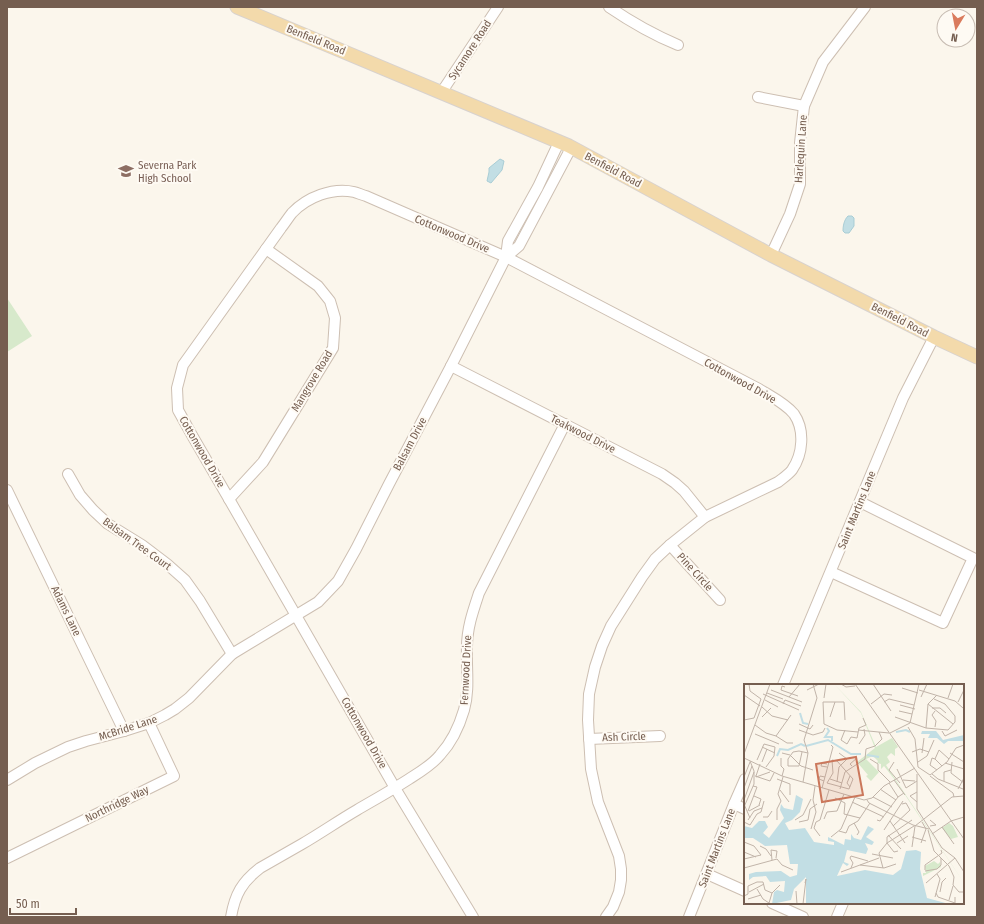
<svg xmlns="http://www.w3.org/2000/svg" width="984" height="924" font-family="'Fira Sans Condensed',sans-serif">
  <rect width="100%" height="100%" fill="#fbf6ec"/>
  <!-- green -->
  <polygon fill="#d7e9cb" points="7,298 32,336 7,352"/>
  <!-- water -->
  <g fill="#c2dee4" stroke="#a9cdd5">
    <polygon points="500,159 504,161 502,170 491,183 487,181 489,172 489,168"/>
    <path d="M848,216H852L854,218V226L849,233H845L843,231C843,226 844,220 848,216Z"/>
  </g>
  <g fill="none" stroke-linecap="round" stroke-linejoin="round">
    <!-- minor casing -->
    <g stroke="#cdbfb2" stroke-width="12">
      <g id="minor">
        <path d="M609,7C631,22 654,35 678,45"/>
        <polyline points="441,93 498,7"/>
        <polyline points="758,97 804,106"/>
        <polyline points="771,255 790,214 800,184 800,143 804,106 823,62 865,7"/>
        <polyline points="506,257 519,246 571,148"/>
        <polyline points="451,366 662,474 675,483 684,491 705,517"/>
        <polyline points="68,474 80,495 93,510 108,524 142,545 167,564 185,580 200,601 232,654"/>
        <polyline points="7,490 124,731"/>
        <polyline points="229,499 263,462 333,348 335,318 330,301 318,286 266,249"/>
        <polyline points="670,545 720,600"/>
        <polyline points="831,572 943,623 973,558 860,502"/>
        <polyline points="783,685 903,398 934,337"/>
        <polyline points="589,739 660,736"/>
        <polyline points="7,780 35,763 68,747 86,741 124,731 149,723 165,715 175,709 189,698 232,654 318,602 338,581 356,549 389,484 451,366 506,257 508,241 538,187 559,142"/>
        <polyline points="734,804 745,809"/>
        <polyline points="7,858 174,776 149,723"/>
        <polyline points="707,874 745,891"/>
        <polyline points="772,903 803,917"/>
        <path d="M231,917C235,894 242,882 260,868C274,860 288,852 302,844C321,833 338,821 357,810C374,800 392,790 409,779C420,772 432,765 440,755C452,742 459,727 464,710C470,689 466,668 467,647C467,628 473,611 479,593L565,424"/>
        <path d="M473,917L395,788L333,680L229,499L193,437L178,410L177,388L183,365L281,228C285,223 288,218 292,213C307,197 333,187 354,192C358,193 362,195 366,196L506,257L759,389C770,396 785,403 794,414C805,430 803,454 792,470C788,475 783,478 778,482L705,517L670,545L655,559L642,577L611,626L602,646L595,667L589,694L588,720L591,769L598,802L619,856L621,869V880L619,892L613,907L606,917"/>
        <polyline points="689,917 734,804 745,779"/>
        <polyline points="837,917 843,903"/>
      </g>
    </g>
    <!-- major casing -->
    <g stroke="#d8d2ce" stroke-width="15">
      <polyline id="major" points="237,7 569,146 771,255 934,337 977,357"/>
    </g>
    <!-- minor -->
    <use href="#minor" stroke="#fff" stroke-width="10"/>
    <!-- major -->
    <use href="#major" stroke="#f3daab" stroke-width="13"/>
  </g>
  <!-- icons -->
  <defs>
    <g id="school-bare" transform="scale(1.2)"><path d="M0-5L7-2L0 1L-7-2ZM-4 1L0 2.5L4 1V4Q0 6-4 4Z" fill="#8d6e63" stroke="#fefaf3" stroke-width="2.5" paint-order="stroke"/></g>
  </defs>
  <g fill-rule="evenodd">
    <use href="#school-bare" x="126" y="171"/>
  </g>
  <g text-anchor="middle" dominant-baseline="central" stroke-width="4" stroke-linejoin="round" paint-order="stroke">
    <!-- street labels -->
    <g font-size="11" fill="#755e50" stroke="#fefaf3">
      <text transform="translate(316 40) rotate(22)">Benfield Road</text>
      <text transform="translate(470 50) rotate(-57)">Sycamore Road</text>
      <text transform="translate(801 149) rotate(-86)">Harlequin Lane</text>
      <text transform="translate(613 170) rotate(28)">Benfield Road</text>
      <text transform="translate(452 234) rotate(23)">Cottonwood Drive</text>
      <text transform="translate(900 320) rotate(27)">Benfield Road</text>
      <text transform="translate(312 381) rotate(-59)">Mangrove Road</text>
      <text transform="translate(740 381) rotate(29)">Cottonwood Drive</text>
      <text transform="translate(583 434) rotate(27)">Teakwood Drive</text>
      <text transform="translate(410 444) rotate(-62)">Balsam Drive</text>
      <text transform="translate(202 452) rotate(60)">Cottonwood Drive</text>
      <text transform="translate(857 510) rotate(-68)">Saint Martins Lane</text>
      <text transform="translate(137 544) rotate(36)">Balsam Tree Court</text>
      <text transform="translate(695 572) rotate(48)">Pine Circle</text>
      <text transform="translate(66 611) rotate(64)">Adams Lane</text>
      <text transform="translate(466 670) rotate(-87)">Fernwood Drive</text>
      <text transform="translate(128 728) rotate(-18)">McBride Lane</text>
      <text transform="translate(364 733) rotate(60)">Cottonwood Drive</text>
      <text transform="translate(624 737) rotate(-2)">Ash Circle</text>
      <text transform="translate(117 804) rotate(-26)">Northridge Way</text>
      <text transform="translate(717 848) rotate(-69)">Saint Martins Lane</text>
    </g>
    <!-- education labels -->
    <g font-size="11" fill="#785e54" stroke="#fefaf3" text-anchor="start">
      <text x="138" y="165">Severna Park<tspan x="138" dy="13">High School</tspan></text>
    </g>
  </g>
  <!-- overview -->
  <g transform="translate(744 684)">
    <rect width="220" height="220" fill="#fbf6ec"/>
    <path d="M90,0L117,28L132,63L148,54L154,63L151,65V72L147,69L143,73L146,78L142,81L220,199L151,96L140,82L137,85V80L133,79L134,77L129,72L122,75L135,88L127,97L122,92L124,91L113,78L131,64L117,29ZM205,139L209,142L214,153L207,155L198,144ZM190,177L194,180L196,178L197,183L179,192V189H182L181,182Z" fill="#d7e9cb"/>
    <path d="M178,47H192L199,56L220,51V57H204L200,60L193,54H184L186,50H177ZM52,111L59,115L56,128L48,136L41,139L45,146L61,144L70,158L90,161V158L84,157V153L100,161L101,155L107,156V150L110,154L117,156L124,142L130,145L122,153L130,158L128,161L121,159L124,165L122,170L103,166L100,178L105,180L103,182L99,179L93,192L121,186L149,191L157,185L162,167L172,166L177,168L176,185L183,214L205,220H62V193L50,205L47,216L28,220L30,208L33,206L40,208L41,197L26,198L22,192L9,193L5,196V190L12,188L37,187L46,193L53,191L54,180H46L43,161L21,162L9,154H0V142L8,144L15,137H21L24,143L19,149L25,154L40,134L36,126L37,120L40,124L49,126Z" fill="#c2dee4"/>
    <path fill="none" stroke="#c2dee4" stroke-width="2" d="M56,29L59,39L64,40M83,44L85,47L81,53H88V57M152,48L162,46L166,48M62,62L84,56L107,70H117M123,71L135,73M33,72L36,65L44,66L57,60L61,62"/>
    <path fill="none" stroke="#c1b4a9" stroke-width="1" d="M97,0L102,3L111,2M111,0L220,155M129,0L147,27M41,3L38,2L37,6L54,12M158,4L174,9M27,6L58,18M63,6L75,0M175,6L211,17L219,24M23,9L39,15M19,10L55,26M0,11L16,22M45,13L56,0M177,13L183,0M80,14L82,0M204,14L209,0M21,16L34,23M79,18L80,40L93,46L114,48M79,18H100L101,36M140,18L145,15L170,21M214,18L220,6M39,20L41,16L57,22M127,20L140,10L148,11M184,20L209,40M156,21L171,25M18,23L28,32L44,36M188,24H196L202,29M155,27L168,30M18,33L27,24M86,33L91,18M151,33L182,44L204,46L211,38V32L201,20L190,15M0,36L10,34L17,15L6,7L5,0M55,40L66,45L69,41M11,41L22,49L32,52L47,31M164,43L171,55L174,83M191,43L192,37L188,31L191,27M182,44L184,20L193,11M55,46L69,51L79,48L81,44M101,46L97,56L103,60L107,53L113,54L115,44L122,41L119,34M114,46L145,49M198,47L201,52L213,46M146,49L166,39L175,0M11,50L35,60M32,52L43,59H49M115,60L121,51L120,45M18,63L31,69M58,68L55,82H44V75L49,68L55,67L64,69M168,68L176,65L185,68M38,69L46,71L57,82L69,86M178,69L180,54M206,69L220,78M0,70L26,0M0,74L38,92L120,116L128,114L140,102L171,84M37,74V82L40,85L38,92M126,75L134,80V86L146,98M191,75L188,74L186,81L193,86M13,76L20,60L31,63L30,72L22,83M88,76L93,77L109,95L105,105L83,99L89,89ZM18,78L23,65M150,78L145,86L156,99M174,78L183,72L190,56M208,78L207,89L220,99M201,79L220,85M108,82L106,80L113,74M198,82L191,75L195,66L205,75M83,83L77,82L78,79L83,80M174,83L186,91M153,85L162,104L173,97M173,90V125L198,164L211,174L220,188M188,90L194,95L219,105M186,91L203,78L212,64L220,61M11,92L26,97L30,89M12,92L16,80M106,92L103,99L106,103M186,92L209,109L210,113M0,93L6,78M12,93L26,88M33,95L46,100V111M86,95L98,99M150,96L161,111M159,96L171,97M80,97L75,95L76,92L81,93M200,97V88L207,86M59,98L64,69L60,56L73,14L69,0M93,98L95,83L103,75L95,69M145,99L154,113M0,104L8,82M78,104L89,63L87,61M96,105L101,88L121,75L122,65L131,62L138,55L135,48M136,105L152,116M214,105L220,94M36,106L45,118M10,112L17,115L15,121M129,113L148,123M91,114L101,119L100,130L116,134M0,116L10,88M123,116L125,119L169,141L185,145M108,118L140,133M173,118L166,112L173,108M0,120L6,134M0,123L10,100V87L6,77M4,127L13,103L9,102M5,127L16,121M19,133H24L28,127M80,135L83,128L93,127L100,110M4,136L10,127L18,124M33,136V125L37,117L34,110L39,93M51,136L59,131L67,115M133,136L136,137L154,113L160,109M186,136L192,141L186,142M146,137L161,159M0,138L6,141L13,130L17,128L20,117M55,138L64,136L66,125L73,120M110,139L115,148L113,151M149,142L166,126L162,119L158,120M198,143L210,160M67,145L72,128L69,116L71,102M140,146L159,117M184,146L190,167L205,182L210,193L209,201L215,208H220M95,147L102,149L105,142L114,137L126,119M188,150L207,137L220,133M144,151L157,165M76,152L70,144L72,138L76,136L85,106M87,153L97,145L111,113M168,153L182,157M0,158L10,162L17,171L0,175M153,159L164,152M177,159L182,145L178,138M16,162L22,165L27,172M168,163L171,142L208,113L220,112M154,167L150,168L143,159V153L168,136M0,168L12,173M128,170L149,174M33,175L38,181L49,186M28,176L27,166L33,167L32,174M116,181L135,174M0,184L33,175M107,184L109,179L106,174L107,172L124,177M139,184L135,169L143,159L170,142M181,186V181L198,169L197,166M181,187L193,185L197,181V174M97,188L116,181L140,184L152,180M182,199L211,174M13,205L19,215L25,219L28,209L36,201M52,207L53,220M5,208L20,200M196,208L198,198L202,194M192,209L194,213L211,219V213M0,212L4,210V202L13,198H19L21,206L28,209M191,213L196,195L193,190M4,215L17,211M205,216L209,202M59,220L62,195L61,199"/>
    <path fill="#cb775b" fill-opacity="0.15" stroke="#cb775b" stroke-width="2" d="M112,73L119,111L78,118L72,80Z"/>
    <rect width="220" height="220" fill="none" stroke="#755e50" stroke-width="2"/>
  </g>
  <!-- border -->
  <rect width="984" height="924" fill="none" stroke="#755e50" stroke-width="16"/>
  <!-- north arrow -->
  <g transform="translate(956 28) rotate(190)"><circle r="19" fill="#fefaf3" stroke="#c7bcb2"/>
  <path d="M0-3L7 15L0 10L-7 15Z" fill="#da7b5d"/>
  <text y="-6" font-size="11" font-weight="bold" text-anchor="middle" fill="#755e50">N</text>
  </g>
  <!-- scale -->
  <path d="M10 908v6h66v-6" fill="none" stroke="#755e50" stroke-width="2"/>
  <text x="16" y="908" font-size="12" fill="#755e50" stroke="#fefaf3" stroke-width="3" paint-order="stroke">50 m</text>
</svg>
